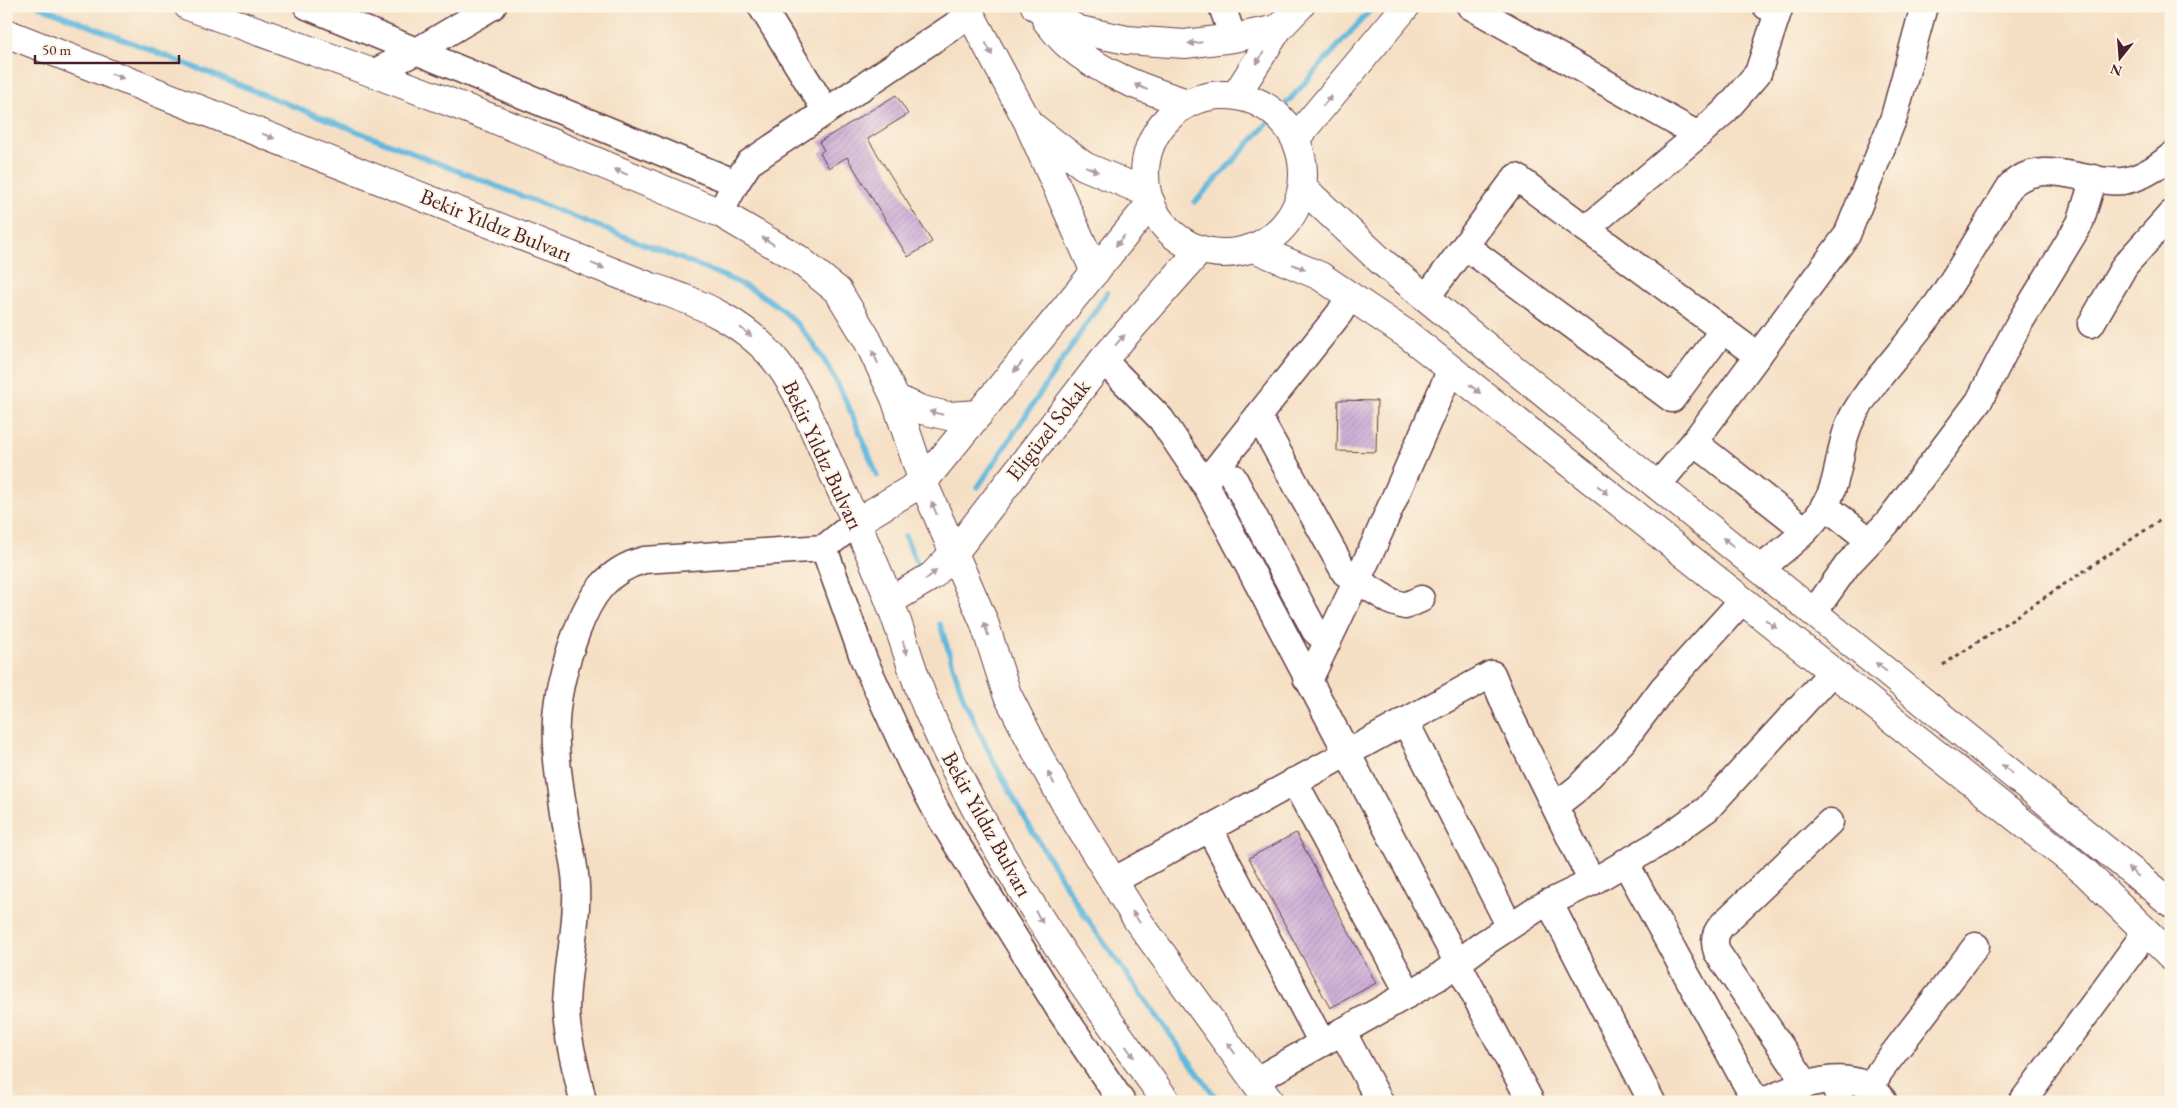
<svg xmlns="http://www.w3.org/2000/svg" width="2177" height="1108" font-family="'EB Garamond',serif">
  <defs>
    <pattern id="building-hatch" width="6" height="6" patternUnits="userSpaceOnUse" patternTransform="scale(1.25)"><rect width="6" height="6" fill="#c39fd4"/><path d="M-1 1l2-2M0 6l6-6M5 7l2-2" fill="none" stroke="#a081ac"/></pattern>
  </defs>
  <rect width="100%" height="100%" fill="#fcf5e5"/>
  <filter id="ink" filterUnits="userSpaceOnUse"><feTurbulence type="fractalNoise" baseFrequency=".02" numOctaves="2"/><feDisplacementMap in="SourceGraphic" scale="10" xChannelSelector="R" yChannelSelector="G"/><feConvolveMatrix kernelMatrix="1 2 1 2 8 2 1 2 1" color-interpolation-filters="sRGB"/></filter>
  <filter id="wash" filterUnits="userSpaceOnUse"><feTurbulence type="fractalNoise" baseFrequency=".0096" numOctaves="4" result="noise"/><feDisplacementMap in="SourceGraphic" scale="20" xChannelSelector="R" yChannelSelector="G"/><feGaussianBlur stdDeviation="1.12" result="paint"/><feColorMatrix in="noise" values="0 0 0 0 0 0 0 0 0 0 0 0 0 0 0 0 0 1.4 0 .05"/><feComposite in="paint" operator="in"/></filter>
  <g filter="url(#wash)">
    <rect width="100%" height="100%" fill="#f5dfc4"/>
    <g fill="none" stroke-linecap="round" stroke-linejoin="round">
      <!-- stream -->
      <g stroke="#60b8dd" stroke-width="5.5">
        <path d="M39,6L679,258C710,271 744,282 772,302C825,339 855,418 877,476"/>
        <polyline points="1284,106 1374,6"/>
        <polyline points="1195,202 1268,123"/>
        <polyline points="978,487 1107,293"/>
        <polyline points="905,536 922,575"/>
        <polyline points="940,624 964,700 993,760 1025,819 1084,915 1219,1102"/>
      </g>
    </g>
    <g id="blocks">
      <!-- building -->
      <g fill="url(#building-hatch)">
        <polygon points="896,95 908,114 868,139 932,242 908,257 847,157 829,168 820,153 824,150 819,142"/>
        <polygon points="1338,400 1377,401 1376,452 1337,451"/>
        <polygon points="1296,833 1376,983 1330,1008 1249,858"/>
      </g>
    </g>
  </g>
  <g filter="url(#ink)">
    <use href="#blocks" fill-opacity="0" stroke="#643c42" stroke-width="1"/>
    <g fill="none" stroke-linecap="round" stroke-linejoin="round">
      <!-- minor casing -->
      <g stroke="#643c42" stroke-width="29">
        <g id="minor">
          <polyline points="307,6 736,183"/>
          <polyline points="761,6 826,111"/>
          <polyline points="1222,6 1233,38"/>
          <polyline points="1470,6 1698,135 1725,111 1758,73 1779,9 1766,6"/>
          <polyline points="373,73 417,51 493,6"/>
          <polyline points="720,213 736,183 749,163 970,15"/>
          <polyline points="1586,229 1698,135"/>
          <polyline points="1465,246 1672,399 1723,330"/>
          <polyline points="1426,298 1516,177 1758,356"/>
          <polyline points="2091,324 2125,265 2171,214"/>
          <polyline points="1103,360 1161,419 1208,489 1531,1102"/>
          <polyline points="1258,416 1345,573 1392,602 1405,606 1421,599"/>
          <polyline points="1694,442 1804,529"/>
          <polyline points="1233,477 1315,631 1327,641"/>
          <polyline points="1203,482 1215,470 1339,314 1350,296"/>
          <polyline points="1657,486 1694,442 1847,235 1894,117 1924,6"/>
          <polyline points="1824,505 1869,540"/>
          <polyline points="824,548 855,523"/>
          <path d="M1761,568C1787,547 1823,522 1833,487C1841,463 1841,437 1854,414C1874,379 1904,350 1928,317C1958,276 1983,229 2011,185C2043,156 2086,185 2123,181C2142,178 2157,168 2171,156"/>
          <polyline points="1814,612 1848,564 1887,523 1979,401 2017,327 2080,223 2094,178"/>
          <polyline points="1306,678 1312,674 1373,547 1451,369"/>
          <polyline points="1405,721 1509,925"/>
          <polyline points="1294,781 1409,994"/>
          <polyline points="1555,806 1578,788 1624,740 1663,688 1742,601"/>
          <polyline points="1209,828 1322,1043"/>
          <polyline points="1625,862 1756,1102"/>
          <polyline points="1113,881 1492,674 1508,712 1592,882"/>
          <polyline points="1549,902 1652,1102"/>
          <polyline points="1342,1031 1380,1102"/>
          <polyline points="1832,1080 1841,1102"/>
          <polyline points="1255,1081 1437,978 1483,944 1536,909 1592,882 1656,845 1707,809 1832,672"/>
          <path d="M1806,1084L1717,952C1713,941 1715,932 1723,924L1830,822"/>
          <polyline points="1870,1089 1880,1071 1976,946"/>
          <path d="M583,1102C577,1071 567,1041 566,1009C566,968 578,928 576,888C576,867 569,845 566,824C553,745 548,707 577,631C590,596 607,570 644,560L824,548L864,660L912,765L938,814L1059,1009L1122,1102"/>
          <path d="M1762,1102C1797,1086 1854,1061 1883,1100"/>
          <polyline points="2022,1102 2146,932"/>
        </g>
      </g>
      <!-- major casing -->
      <g stroke="#643c42" stroke-width="30">
        <g id="major">
          <polyline points="188,6 373,73 494,119 720,213 797,258 838,291 867,339 895,398 923,482 984,622 1007,694 1037,753 1069,810 1138,921 1270,1102"/>
          <polyline points="966,6 1029,124 1084,166 1146,192"/>
          <polyline points="1035,6 1079,30 1127,40 1185,44 1233,38 1278,29"/>
          <path d="M1046,20C1053,28 1059,37 1067,44C1101,74 1144,89 1187,103"/>
          <path d="M6,33L651,287C700,302 749,324 780,366C800,394 813,428 827,459C848,506 871,552 889,600C903,635 912,673 927,708C988,850 1076,978 1167,1102"/>
          <circle cx="1224" cy="174" r="79"/>
          <polyline points="1236,95 1278,29 1300,6"/>
          <polyline points="1030,127 1095,272"/>
          <polyline points="1296,138 1406,6"/>
          <polyline points="1303,188 1381,261 2171,903"/>
          <polyline points="1254,248 1320,276 1408,335 2085,872 2171,956"/>
          <polyline points="895,398 922,410 948,416 979,414"/>
          <polyline points="855,523 923,482 1151,203"/>
          <polyline points="890,601 932,576 954,553 1103,360 1200,250"/>
        </g>
      </g>
      <!-- path -->
      <polyline stroke="#643c42" stroke-width="3" stroke-dasharray="4 4" stroke-linecap="butt" points="1943,665 2171,513"/>
      <!-- minor -->
      <use href="#minor" stroke="#fff" stroke-width="26"/>
      <!-- major -->
      <use href="#major" stroke="#fff" stroke-width="28"/>
    </g>
    <!-- one-way arrows -->
    <defs><path id="oneway-solid" d="M-6-.8H1V-3.2L6.5 0L1 3.2V.8H-6Z" transform="scale(1.25)"/></defs>
    <g fill="#ae9aa0">
      <use href="#oneway-solid" transform="translate(1195 43) rotate(174)"/>
      <use href="#oneway-solid" transform="translate(989 49) rotate(62)"/>
      <use href="#oneway-solid" transform="translate(1260 58) rotate(122)"/>
      <use href="#oneway-solid" transform="translate(117 76) rotate(21)"/>
      <use href="#oneway-solid" transform="translate(1141 87) rotate(-156)"/>
      <use href="#oneway-solid" transform="translate(1327 101) rotate(-50)"/>
      <use href="#oneway-solid" transform="translate(268 136) rotate(22)"/>
      <use href="#oneway-solid" transform="translate(1092 169) rotate(23)"/>
      <use href="#oneway-solid" transform="translate(621 172) rotate(-157)"/>
      <use href="#oneway-solid" transform="translate(768 241) rotate(-149)"/>
      <use href="#oneway-solid" transform="translate(1120 241) rotate(129)"/>
      <use href="#oneway-solid" transform="translate(598 266) rotate(22)"/>
      <use href="#oneway-solid" transform="translate(1299 267) rotate(23)"/>
      <use href="#oneway-solid" transform="translate(746 332) rotate(38)"/>
      <use href="#oneway-solid" transform="translate(1120 340) rotate(-48)"/>
      <use href="#oneway-solid" transform="translate(875 357) rotate(-115)"/>
      <use href="#oneway-solid" transform="translate(1018 367) rotate(130)"/>
      <use href="#oneway-solid" transform="translate(1475 389) rotate(38)"/>
      <use href="#oneway-solid" transform="translate(936 413) rotate(-167)"/>
      <use href="#oneway-solid" transform="translate(1603 490) rotate(38)"/>
      <use href="#oneway-solid" transform="translate(934 508) rotate(-113)"/>
      <use href="#oneway-solid" transform="translate(1728 542) rotate(-141)"/>
      <use href="#oneway-solid" transform="translate(931 575) rotate(-39)"/>
      <use href="#oneway-solid" transform="translate(1771 624) rotate(38)"/>
      <use href="#oneway-solid" transform="translate(986 629) rotate(-108)"/>
      <use href="#oneway-solid" transform="translate(905 648) rotate(72)"/>
      <use href="#oneway-solid" transform="translate(1881 667) rotate(-141)"/>
      <use href="#oneway-solid" transform="translate(2007 769) rotate(-141)"/>
      <use href="#oneway-solid" transform="translate(1051 778) rotate(-119)"/>
      <use href="#oneway-solid" transform="translate(2133 872) rotate(-141)"/>
      <use href="#oneway-solid" transform="translate(1039 917) rotate(58)"/>
      <use href="#oneway-solid" transform="translate(1136 917) rotate(-123)"/>
      <use href="#oneway-solid" transform="translate(1231 1048) rotate(-126)"/>
      <use href="#oneway-solid" transform="translate(1130 1052) rotate(54)"/>
    </g>
  </g>
  <g text-anchor="middle" dominant-baseline="central" stroke-width="4" stroke-linejoin="round" paint-order="stroke">
    <!-- street labels -->
    <g font-size="22" fill="#4a1f2b" stroke="#fcf5e5">
      <text transform="translate(496 225) rotate(22)">Bekir Yıldız Bulvarı</text>
      <text transform="translate(1048 430) rotate(-52)">Eligüzel Sokak</text>
      <text transform="translate(823 455) rotate(65)">Bekir Yıldız Bulvarı</text>
      <text transform="translate(987 824) rotate(61)">Bekir Yıldız Bulvarı</text>
    </g>
  </g>
  <!-- margin -->
  <rect width="2177" height="1108" fill="none" stroke="#fcf5e5" stroke-width="25"/>
  <!-- north arrow -->
  <g transform="translate(2120 58) rotate(197)" stroke="#fcf5e5" stroke-width="4" paint-order="stroke">
  <path d="M0-4L9 19L0 12L-9 19Z" fill="#4a1f2b"/>
  <text y="-8" font-size="14" font-weight="bold" text-anchor="middle" fill="#4a1f2b">N</text>
  </g>
  <!-- scale -->
  <path d="M35 55v8h144v-8" fill="none" stroke="#4a1f2b" stroke-width="2.5"/>
  <text x="42" y="55" font-size="15" fill="#4a1f2b" stroke="#fcf5e5" stroke-width="4" paint-order="stroke">50 m</text>
</svg>
